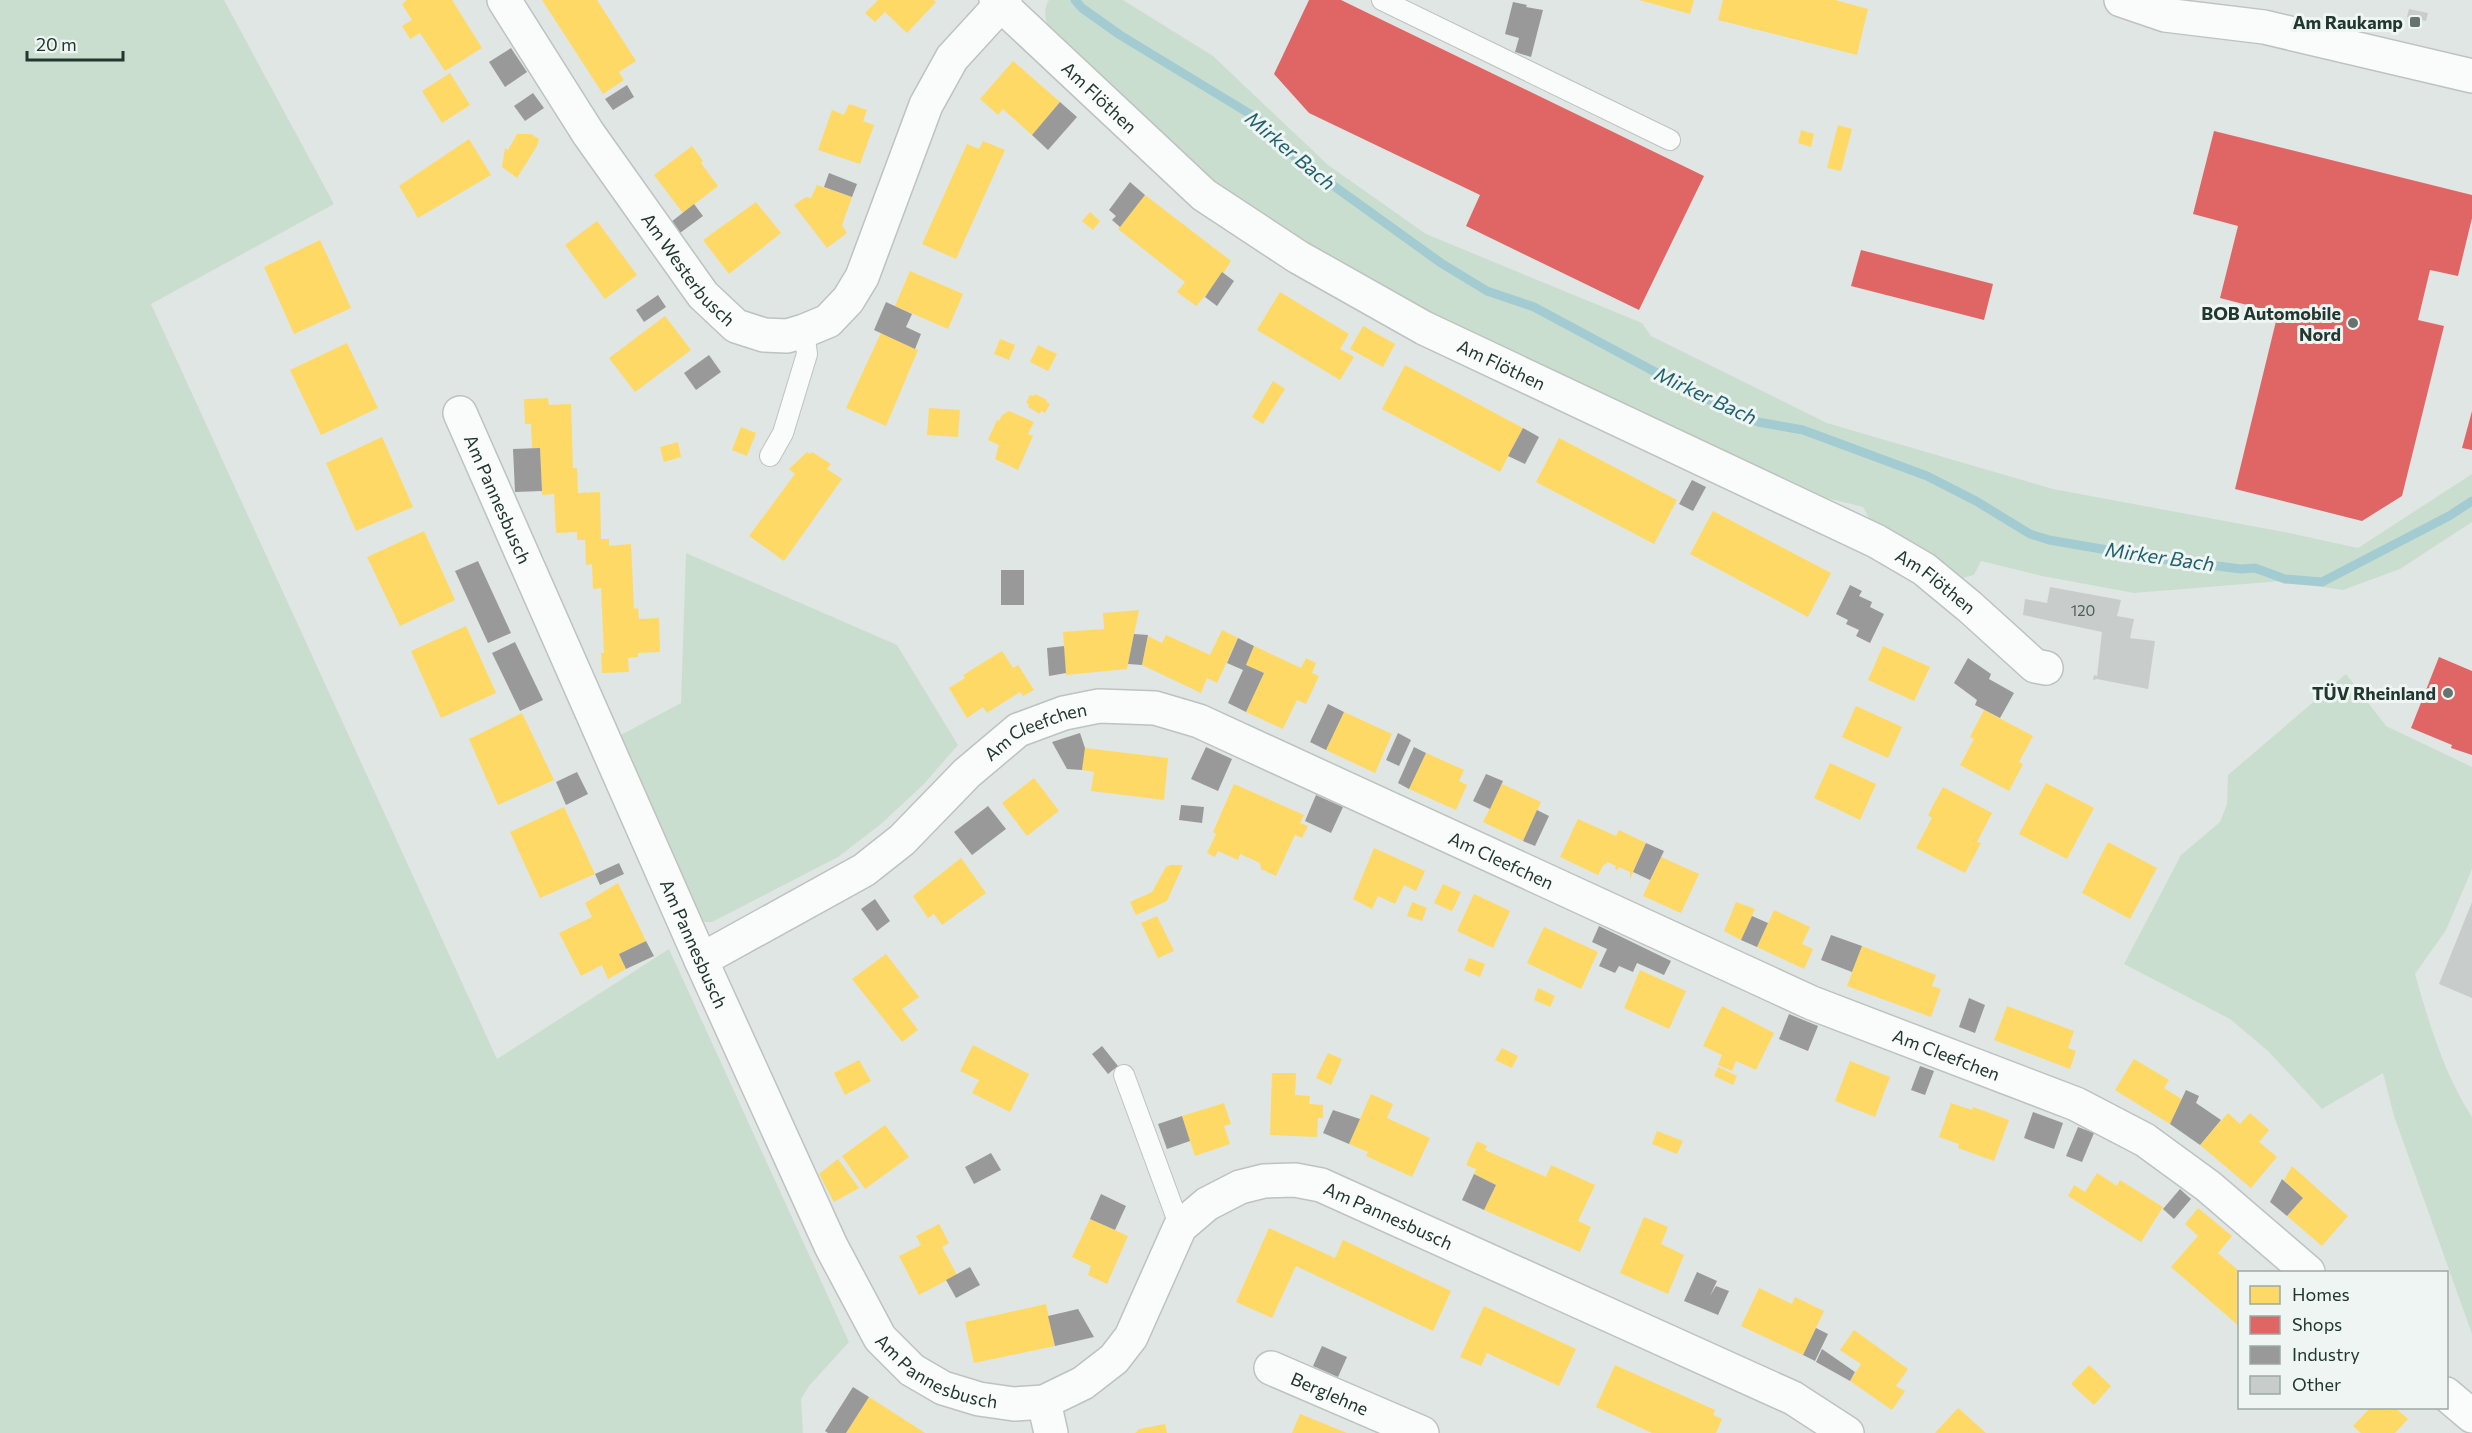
<svg xmlns="http://www.w3.org/2000/svg" width="2472" height="1433" font-family="Commissioner,sans-serif">
  <rect width="100%" height="100%" fill="#e0e6e3"/>
  <!-- green -->
  <g fill="#caded0">
    <polygon points="0,0 224,0 334,204 151,304 497,1059 669,949 849,1342 809,1386 801,1399 803,1433 0,1433"/>
    <path d="M1049,0H1123L1213,56L1328,165L1426,234L1642,323L1651,336L1827,423L2053,489L2289,533L2358,548L2472,474V522L2400,569L2343,590L2282,581L2134,593L2042,576L1981,561L1974,575L1955,580L1870,520L1863,507L1790,489L1387,293L1208,184L1049,29C1045,19 1043,10 1049,0Z"/>
    <polygon points="686,553 897,645 958,745 924,784 881,824 838,857 712,922 705,922 700,918 619,736 681,703"/>
    <path d="M2346,674L2386,726L2472,767V869L2446,930L2415,974C2429,1023 2444,1074 2472,1117V1334L2394,1116L2383,1073L2322,1109L2268,1051L2230,1019L2124,964L2181,855L2220,822L2227,804L2228,775Z"/>
  </g>
  <!-- homes -->
  <g fill="#ffd966">
    <polygon points="407,0 452,0 482,48 445,71 420,33 410,39 402,26 412,20 402,4"/>
    <polygon points="542,0 597,0 636,61 619,72 624,80 603,94"/>
    <polygon points="878,0 934,0 936,2 907,33 885,12 875,22 865,13"/>
    <polygon points="1639,0 1694,0 1690,14"/>
    <polygon points="1723,0 1835,0 1868,9 1857,55 1718,20"/>
    <polygon points="1013,61 1060,102 1032,135 1003,109 998,115 980,99"/>
    <polygon points="450,73 470,105 442,123 422,91"/>
    <polygon points="849,104 867,110 863,121 874,125 860,164 818,150 832,110 844,115"/>
    <polygon points="1838,125 1852,129 1841,171 1827,168"/>
    <polygon points="1801,130 1814,134 1811,147 1798,143"/>
    <polygon points="517,134 531,134 539,139 537,146 517,178 502,167 505,148 508,150"/>
    <polygon points="469,139 491,175 418,218 399,186"/>
    <polygon points="983,141 1005,150 956,259 922,244 967,144 979,149"/>
    <polygon points="692,146 703,161 701,163 718,186 683,213 654,175"/>
    <polygon points="817,185 852,197 842,225 847,233 827,248 794,205 806,197 811,198"/>
    <polygon points="1145,195 1231,261 1219,280 1196,306 1177,292 1185,282 1118,229"/>
    <polygon points="756,202 781,233 729,274 703,240"/>
    <polygon points="1090,212 1100,221 1093,230 1082,221"/>
    <polygon points="597,221 637,275 605,299 565,245"/>
    <polygon points="320,240 351,308 294,334 264,267"/>
    <polygon points="910,271 963,294 948,329 895,306"/>
    <polygon points="1280,292 1349,334 1340,349 1354,357 1340,380 1257,330"/>
    <polygon points="665,316 691,350 635,392 609,358"/>
    <polygon points="1363,326 1395,344 1383,367 1350,349"/>
    <polygon points="881,333 918,350 886,426 846,408"/>
    <polygon points="1000,339 1015,345 1009,360 994,354"/>
    <polygon points="347,343 378,408 321,435 290,370"/>
    <polygon points="1038,345 1057,354 1048,371 1030,362"/>
    <polygon points="1405,365 1523,428 1500,472 1382,409"/>
    <polygon points="1273,381 1285,389 1263,424 1252,417"/>
    <polygon points="1035,394 1047,400 1046,402 1050,404 1045,413 1041,411 1040,414 1028,407 1029,404 1026,403 1030,395 1034,396"/>
    <polygon points="548,398 549,405 571,404 573,468 577,468 578,493 600,492 601,539 609,539 609,546 631,544 634,609 638,608 639,619 659,618 660,652 638,653 638,657 628,658 629,672 602,673 601,653 604,653 601,588 593,589 592,564 586,565 585,540 577,540 577,532 556,533 554,494 542,495 540,448 532,448 531,424 525,424 524,399"/>
    <polygon points="929,408 960,410 958,437 927,435"/>
    <polygon points="1009,411 1034,422 1028,434 1033,436 1018,470 995,459 999,445 988,440 997,420 999,421 1002,415"/>
    <polygon points="741,427 756,433 747,456 732,450"/>
    <polygon points="382,437 413,507 356,531 326,463"/>
    <polygon points="1559,438 1677,500 1654,544 1536,482"/>
    <polygon points="678,442 681,457 664,462 660,447"/>
    <polygon points="807,452 810,454 812,452 831,464 827,469 842,479 784,561 749,536 795,474 789,469"/>
    <polygon points="1713,511 1831,573 1808,617 1690,554"/>
    <polygon points="424,531 455,600 400,626 367,557"/>
    <polygon points="1139,610 1127,669 1066,675 1063,632 1104,629 1103,613"/>
    <polygon points="466,626 496,693 441,718 411,651"/>
    <polygon points="1222,630 1238,638 1217,683 1207,678 1201,693 1142,665 1148,636 1162,643 1166,635 1210,655"/>
    <polygon points="1254,646 1301,668 1306,658 1316,663 1312,673 1319,676 1306,704 1297,700 1283,729 1246,712 1264,673 1246,665"/>
    <polygon points="1883,646 1930,667 1914,701 1868,680"/>
    <polygon points="1002,651 1013,668 1018,665 1034,690 1023,696 1020,692 987,713 983,707 967,718 949,688 965,678 963,675"/>
    <polygon points="1856,706 1902,727 1888,758 1842,737"/>
    <polygon points="1984,710 2033,736 2019,762 2023,764 2009,791 1960,765 1974,739 1970,737"/>
    <polygon points="1344,712 1392,734 1375,773 1326,750"/>
    <polygon points="522,713 554,780 498,805 469,739"/>
    <polygon points="1085,748 1168,758 1164,800 1091,791 1094,772 1082,770"/>
    <polygon points="1426,753 1464,770 1459,781 1467,785 1456,810 1409,789"/>
    <polygon points="1830,763 1876,784 1860,820 1814,798"/>
    <polygon points="1034,778 1059,811 1027,836 1002,803"/>
    <polygon points="2046,783 2094,808 2067,859 2019,834"/>
    <polygon points="1234,784 1304,815 1300,823 1308,826 1302,838 1295,835 1276,876 1261,869 1260,863 1240,854 1238,860 1218,851 1215,857 1207,853 1216,834 1213,832"/>
    <polygon points="1502,784 1541,802 1523,841 1483,822"/>
    <polygon points="1943,787 1992,813 1977,842 1981,843 1965,873 1916,848 1932,818 1928,815"/>
    <polygon points="564,807 595,874 540,898 510,832"/>
    <polygon points="1578,819 1616,836 1619,830 1646,843 1630,879 1630,872 1619,867 1617,870 1615,869 1616,866 1607,862 1606,865 1604,864 1598,875 1560,857"/>
    <polygon points="2108,842 2157,868 2130,919 2082,893"/>
    <polygon points="1374,848 1425,871 1416,891 1404,885 1395,904 1378,896 1372,909 1353,899"/>
    <polygon points="1661,857 1699,874 1681,913 1643,896"/>
    <polygon points="961,858 986,893 942,925 934,914 928,918 913,896"/>
    <polygon points="1170,865 1183,865 1167,901 1136,915 1130,902 1152,892 1166,867"/>
    <polygon points="618,883 646,941 619,954 626,969 608,979 602,965 581,976 559,933 592,917 585,903"/>
    <polygon points="1443,884 1461,892 1452,911 1434,903"/>
    <polygon points="1474,894 1510,911 1493,948 1457,931"/>
    <polygon points="1412,902 1427,908 1422,921 1407,916"/>
    <polygon points="1736,902 1755,909 1741,940 1724,931"/>
    <polygon points="1774,910 1810,927 1802,944 1813,949 1804,969 1757,947"/>
    <polygon points="1157,916 1174,951 1158,958 1141,923"/>
    <polygon points="1544,927 1598,952 1581,989 1527,963"/>
    <polygon points="1862,946 1936,975 1932,986 1941,989 1931,1017 1847,986"/>
    <polygon points="886,954 919,997 902,1009 918,1030 902,1042 852,979"/>
    <polygon points="1469,958 1485,964 1480,977 1464,970"/>
    <polygon points="1640,970 1686,991 1669,1029 1624,1008"/>
    <polygon points="1538,988 1555,996 1550,1007 1534,1000"/>
    <polygon points="1722,1006 1774,1033 1756,1070 1736,1061 1732,1071 1718,1065 1722,1055 1703,1046"/>
    <polygon points="2007,1006 2074,1031 2068,1048 2076,1051 2070,1069 1994,1040"/>
    <polygon points="973,1045 1029,1074 1010,1112 972,1093 979,1080 960,1071"/>
    <polygon points="1502,1048 1518,1056 1512,1068 1495,1060"/>
    <polygon points="1328,1053 1342,1059 1331,1085 1316,1078"/>
    <polygon points="2134,1059 2169,1080 2164,1088 2183,1100 2170,1124 2115,1090"/>
    <polygon points="859,1060 871,1081 845,1095 834,1073"/>
    <polygon points="1850,1061 1890,1077 1875,1117 1835,1101"/>
    <polygon points="1718,1067 1737,1076 1733,1085 1714,1076"/>
    <polygon points="1272,1073 1296,1073 1295,1095 1310,1096 1309,1104 1323,1105 1323,1118 1318,1118 1317,1137 1270,1135"/>
    <polygon points="1371,1094 1393,1104 1387,1118 1430,1138 1412,1177 1366,1156 1368,1152 1349,1144"/>
    <polygon points="1224,1103 1231,1124 1224,1126 1230,1144 1195,1156 1182,1116"/>
    <polygon points="1951,1103 1972,1110 1973,1107 2009,1120 1994,1161 1958,1148 1959,1144 1939,1137"/>
    <polygon points="2228,1113 2240,1124 2250,1113 2269,1130 2259,1142 2277,1157 2251,1188 2200,1145"/>
    <polygon points="885,1125 909,1157 865,1189 842,1156"/>
    <polygon points="1657,1131 1683,1141 1677,1154 1652,1144"/>
    <polygon points="1477,1141 1487,1146 1485,1150 1546,1177 1551,1165 1595,1185 1578,1221 1591,1227 1580,1252 1484,1210 1496,1185 1474,1174 1476,1169 1466,1165"/>
    <polygon points="838,1159 859,1188 834,1202 819,1174"/>
    <polygon points="2292,1166 2348,1216 2322,1246 2287,1216 2303,1198 2284,1180"/>
    <polygon points="2097,1173 2117,1186 2120,1180 2163,1207 2141,1242 2068,1196 2074,1185 2085,1192"/>
    <polygon points="2198,1208 2232,1236 2218,1253 2240,1272 2240,1327 2171,1267 2198,1236 2185,1224"/>
    <polygon points="1644,1217 1668,1227 1661,1244 1684,1255 1668,1294 1620,1273"/>
    <polygon points="1090,1219 1128,1236 1107,1284 1088,1275 1091,1266 1072,1257"/>
    <polygon points="939,1224 949,1243 942,1247 957,1275 919,1295 899,1256 921,1245 916,1236"/>
    <polygon points="1269,1228 1335,1258 1343,1240 1451,1291 1433,1331 1296,1266 1272,1318 1236,1302"/>
    <polygon points="1759,1288 1792,1304 1795,1297 1824,1311 1803,1355 1741,1326"/>
    <polygon points="1046,1304 1055,1346 974,1363 965,1322"/>
    <polygon points="1484,1306 1576,1349 1559,1386 1487,1353 1481,1366 1460,1357"/>
    <polygon points="1854,1330 1908,1369 1896,1386 1905,1391 1892,1410 1850,1381 1861,1364 1840,1350"/>
    <polygon points="1615,1365 1715,1410 1713,1415 1722,1419 1716,1433 1652,1433 1596,1407"/>
    <polygon points="2089,1365 2111,1386 2094,1405 2071,1384"/>
    <polygon points="869,1397 894,1413 925,1433 846,1433"/>
    <polygon points="1958,1408 1986,1433 1935,1433"/>
    <polygon points="2370,1408 2395,1408 2408,1419 2395,1433 2361,1433 2353,1426"/>
    <polygon points="1300,1414 1347,1433 1292,1433"/>
    <polygon points="1165,1424 1167,1433 1135,1433 1139,1429"/>
  </g>
  <!-- shops -->
  <g fill="#e06666">
    <polygon points="1309,0 1341,0 1704,176 1639,310 1466,226 1480,195 1309,113 1274,74"/>
    <polygon points="2214,131 2472,195 2472,218 2458,276 2430,270 2418,320 2444,326 2402,496 2362,521 2235,489 2278,313 2220,298 2238,226 2193,214"/>
    <polygon points="1861,250 1993,284 1984,320 1851,286"/>
    <polygon points="2472,411 2472,450 2462,448"/>
    <polygon points="2439,657 2472,671 2472,755 2451,748 2452,745 2411,728"/>
  </g>
  <!-- industry -->
  <g fill="#999">
    <polygon points="1513,2 1527,5 1526,7 1543,10 1531,57 1515,52 1519,38 1505,34"/>
    <polygon points="511,48 527,72 505,87 489,62"/>
    <polygon points="627,85 634,97 613,110 605,99"/>
    <polygon points="533,93 544,108 525,121 514,106"/>
    <polygon points="1060,102 1077,117 1048,150 1032,135"/>
    <polygon points="829,173 857,184 852,197 824,187"/>
    <polygon points="1130,182 1145,195 1120,227 1112,220 1116,216 1109,210"/>
    <polygon points="694,204 703,216 680,233 671,222"/>
    <polygon points="1222,272 1234,281 1217,306 1205,297"/>
    <polygon points="658,295 666,307 644,322 636,310"/>
    <polygon points="886,302 912,314 906,327 921,334 915,349 874,330"/>
    <polygon points="709,355 721,372 696,390 684,373"/>
    <polygon points="1523,428 1539,437 1525,464 1508,456"/>
    <polygon points="540,448 542,491 515,492 513,449"/>
    <polygon points="1692,480 1706,487 1693,511 1679,504"/>
    <polygon points="478,561 511,633 488,643 455,571"/>
    <rect x="1001" y="570" width="23" height="35"/>
    <polygon points="1850,585 1862,591 1859,596 1872,602 1870,607 1884,614 1870,643 1856,636 1859,630 1846,624 1848,620 1836,614"/>
    <polygon points="1134,634 1148,635 1142,665 1128,664"/>
    <polygon points="1238,638 1254,646 1246,665 1264,673 1246,712 1228,703 1243,670 1227,663"/>
    <polygon points="515,642 543,700 520,711 492,653"/>
    <polygon points="1064,646 1066,673 1049,676 1047,648"/>
    <polygon points="1968,658 1991,674 1989,679 2014,693 2000,718 1975,705 1977,700 1954,683"/>
    <polygon points="1328,704 1344,712 1326,750 1310,742"/>
    <polygon points="1080,733 1085,748 1082,770 1067,769 1052,742"/>
    <polygon points="1398,733 1411,740 1399,766 1386,760"/>
    <polygon points="1206,747 1232,759 1218,791 1191,779"/>
    <polygon points="1414,747 1426,753 1409,789 1398,783"/>
    <polygon points="577,772 588,794 566,805 556,782"/>
    <polygon points="1486,774 1503,781 1490,809 1473,801"/>
    <polygon points="1316,795 1343,807 1331,833 1305,821"/>
    <polygon points="1181,805 1204,807 1202,823 1179,820"/>
    <polygon points="988,806 1006,829 972,855 954,832"/>
    <polygon points="1537,810 1549,816 1535,846 1523,841"/>
    <polygon points="1646,843 1664,851 1650,880 1633,872"/>
    <polygon points="619,863 624,874 600,885 595,874"/>
    <polygon points="875,899 890,921 877,931 861,909"/>
    <polygon points="1752,916 1768,923 1757,947 1741,940"/>
    <polygon points="1599,926 1671,961 1664,975 1637,963 1633,972 1619,966 1615,973 1599,966 1607,949 1592,942"/>
    <polygon points="1831,935 1862,946 1852,972 1821,960"/>
    <polygon points="646,941 654,956 626,969 619,954"/>
    <polygon points="1969,998 1985,1005 1975,1033 1959,1027"/>
    <polygon points="1789,1014 1818,1026 1808,1051 1779,1039"/>
    <polygon points="1102,1046 1118,1066 1108,1074 1092,1054"/>
    <polygon points="1920,1066 1934,1071 1925,1095 1911,1090"/>
    <polygon points="2186,1090 2199,1096 2196,1103 2221,1120 2200,1145 2170,1124"/>
    <polygon points="1333,1110 1360,1119 1349,1144 1323,1133"/>
    <polygon points="2033,1112 2063,1123 2054,1149 2024,1138"/>
    <polygon points="1182,1116 1190,1141 1167,1149 1158,1124"/>
    <polygon points="2078,1127 2094,1133 2082,1162 2066,1156"/>
    <polygon points="991,1153 1001,1170 974,1184 965,1167"/>
    <polygon points="1474,1174 1496,1185 1484,1210 1462,1200"/>
    <polygon points="2282,1179 2303,1198 2287,1216 2270,1202"/>
    <polygon points="2180,1189 2191,1199 2174,1219 2163,1209"/>
    <polygon points="1101,1194 1126,1206 1115,1230 1090,1219"/>
    <polygon points="970,1267 980,1285 956,1298 946,1280"/>
    <polygon points="1697,1272 1717,1281 1710,1296 1716,1286 1729,1291 1718,1315 1684,1301"/>
    <polygon points="1078,1309 1094,1337 1055,1346 1048,1316"/>
    <polygon points="1816,1328 1828,1334 1815,1361 1803,1355"/>
    <polygon points="1322,1346 1347,1357 1338,1377 1313,1366"/>
    <polygon points="1822,1349 1855,1372 1850,1381 1816,1362"/>
    <polygon points="853,1387 869,1397 846,1433 828,1433 825,1431"/>
  </g>
  <g fill="none" stroke-linecap="round" stroke-linejoin="round">
    <!-- stream -->
    <polyline stroke="#a3ccd2" stroke-width="9" points="1075,0 1082,8 1120,35 1255,117 1286,150 1313,171 1441,263 1487,291 1534,307 1698,395 1758,422 1803,430 1927,476 1976,501 2030,534 2049,540 2154,558 2241,569 2255,568 2285,579 2322,582 2449,516 2472,501"/>
  </g>
  <!-- building -->
  <g fill="#c8cdcb">
    <polygon points="2409,9 2428,13 2426,21 2407,17"/>
    <polygon points="2050,587 2121,600 2117,616 2134,619 2130,638 2155,641 2148,689 2097,679 2093,680 2094,675 2097,676 2102,632 2023,615 2025,599 2047,603"/>
    <polygon points="2472,902 2472,998 2439,984"/>
  </g>
  <g fill="none" stroke-linecap="round" stroke-linejoin="round">
    <!-- lane casing -->
    <g stroke="#bdc3c0" stroke-width="22">
      <g id="lane">
        <polyline points="1382,0 1670,140"/>
        <polyline points="770,456 783,433 807,354 804,331"/>
        <polyline points="1124,1075 1180,1227"/>
      </g>
    </g>
    <!-- street casing -->
    <g stroke="#bdc3c0" stroke-width="36">
      <g id="street">
        <path id="s1" d="M504,0L588,133L703,295L736,326L764,335L787,336L804,331L828,321L848,300L862,277L926,105L952,58L1005,0"/>
        <path id="s2" d="M996,0L1204,195L1298,257L1424,328L1876,541L1924,569L1970,607L2035,666L2046,668"/>
        <path id="s3" d="M460,413L701,960L831,1246L880,1338L912,1370L943,1388L979,1399L1014,1404L1044,1402L1083,1383L1114,1359L1131,1337L1180,1227L1207,1204L1240,1187L1264,1181L1295,1180L1321,1185L1793,1398L1847,1433"/>
        <path id="s4" d="M701,960L864,870L902,840L967,773L1018,730L1064,713L1099,706L1155,708L1199,721L1812,1003L2076,1104L2145,1140L2208,1186L2308,1272"/>
        <path id="s5" d="M1271,1368L1422,1433"/>
        <polyline points="2446,1394 2472,1416"/>
        <polyline points="1044,1402 1051,1433"/>
      </g>
    </g>
    <!-- secondary casing -->
    <g stroke="#bdc3c0" stroke-width="36">
      <polyline id="secondary" points="2121,0 2165,15 2264,27 2472,76"/>
    </g>
    <!-- lane -->
    <use href="#lane" stroke="#fafbfb" stroke-width="20"/>
    <!-- street -->
    <use href="#street" stroke="#fafbfb" stroke-width="33"/>
    <!-- secondary -->
    <use href="#secondary" stroke="#fafbfb" stroke-width="33"/>
  </g>
  <!-- markers -->
  <g fill="#64746f" stroke="#eef5f2" stroke-width="2">
    <rect x="2409" y="16" width="12" height="12" rx="3"/>
    <circle cx="2353" cy="323" r="6"/>
    <circle cx="2448" cy="693" r="6"/>
  </g>
  <g text-anchor="middle" dominant-baseline="central" stroke-width="6" stroke-linejoin="round" paint-order="stroke">
    <!-- number labels -->
    <g font-size="15" fill="#4c5d58">
      <text x="2083" y="610">120</text>
    </g>
    <!-- poi labels -->
    <g font-size="18" font-weight="bold" fill="#213730" stroke="#eef5f2" text-anchor="end">
      <text x="2403" y="22">Am Raukamp</text>
      <text x="2341" y="313">BOB Automobile<tspan x="2341" dy="21">Nord</tspan></text>
      <text x="2436" y="693">TÜV Rheinland</text>
    </g>
    <!-- street labels -->
    <g font-size="18" fill="#213730" stroke="#eef5f2">
      <text stroke="none"><textPath href="#s2" startOffset="142">Am Flöthen</textPath></text>
      <text stroke="none"><textPath href="#s1" startOffset="327">Am Westerbusch</textPath></text>
      <text stroke="none"><textPath href="#s2" startOffset="628">Am Flöthen</textPath></text>
      <text stroke="none"><textPath href="#s3" startOffset="94">Am Pannesbusch</textPath></text>
      <text stroke="none"><textPath href="#s2" startOffset="1114">Am Flöthen</textPath></text>
      <text stroke="none"><textPath href="#s4" startOffset="410">Am Cleefchen</textPath></text>
      <text stroke="none"><textPath href="#s4" startOffset="914">Am Cleefchen</textPath></text>
      <text stroke="none"><textPath href="#s3" startOffset="580">Am Pannesbusch</textPath></text>
      <text stroke="none"><textPath href="#s4" startOffset="1400">Am Cleefchen</textPath></text>
      <text stroke="none"><textPath href="#s3" startOffset="1660">Am Pannesbusch</textPath></text>
      <text stroke="none"><textPath href="#s3" startOffset="1084">Am Pannesbusch</textPath></text>
      <text stroke="none"><textPath href="#s5" startOffset="64">Berglehne</textPath></text>
    </g>
    <!-- water labels -->
    <g font-size="20" font-style="italic" fill="#20616d" stroke="#eef5f2">
      <text transform="translate(1291 150) rotate(40)">Mirker Bach</text>
      <text transform="translate(1706 395) rotate(25)">Mirker Bach</text>
      <text transform="translate(2160 556) rotate(8)">Mirker Bach</text>
    </g>
  </g>
  <!-- legend -->
  <rect x="2238" y="1271" width="210" height="138" fill="#eef5f2" stroke="#9ca9a4" stroke-width="1.5"/>
  <rect x="2250" y="1286" width="30" height="18" fill="#ffd966" stroke="#9ca9a4" stroke-width="1.5"/>
  <text x="2292" y="1301" font-size="18" fill="#213730">Homes</text>
  <rect x="2250" y="1316" width="30" height="18" fill="#e06666" stroke="#9ca9a4" stroke-width="1.5"/>
  <text x="2292" y="1331" font-size="18" fill="#213730">Shops</text>
  <rect x="2250" y="1346" width="30" height="18" fill="#999999" stroke="#9ca9a4" stroke-width="1.5"/>
  <text x="2292" y="1361" font-size="18" fill="#213730">Industry</text>
  <rect x="2250" y="1376" width="30" height="18" fill="#c8cdcb" stroke="#9ca9a4" stroke-width="1.5"/>
  <text x="2292" y="1391" font-size="18" fill="#213730">Other</text>
  <!-- scale -->
  <path d="M27 51v9h96v-9" fill="none" stroke="#213730" stroke-width="3"/>
  <text x="36" y="51" font-size="18" fill="#213730" stroke="#eef5f2" stroke-width="4.5" paint-order="stroke">20 m</text>
</svg>
